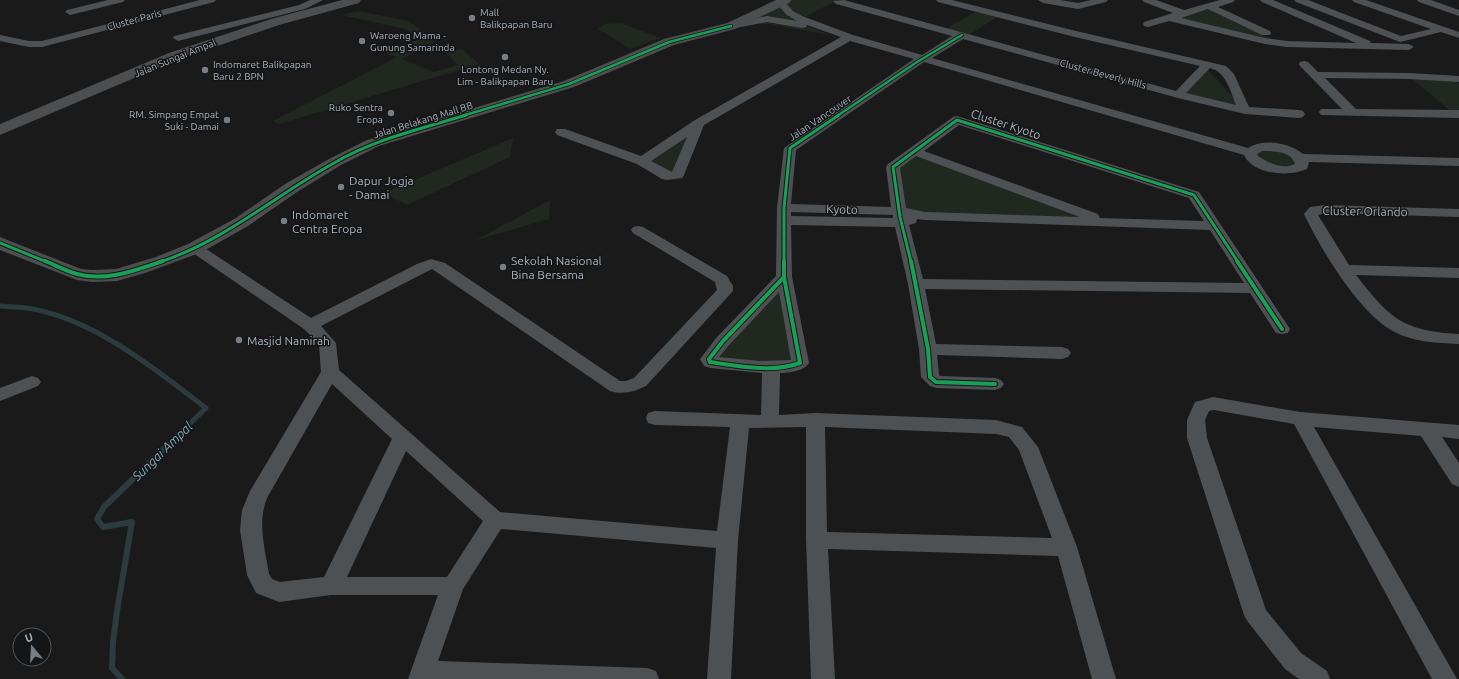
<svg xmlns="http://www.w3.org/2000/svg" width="1459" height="679" font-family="Ubuntu,sans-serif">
  <rect width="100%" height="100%" fill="#1a1a1b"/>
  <!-- green -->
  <g fill="#212820">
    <polygon points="786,0 838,0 796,21 829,35 770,24 743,24"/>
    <polygon points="1209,9 1277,41 1180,18"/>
    <polygon points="979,10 1000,15 966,37 943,30"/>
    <polygon points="359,11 409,21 435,42 402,59 434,72 458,65 446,53 462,49 479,64 279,124 273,121 397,57 386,54 418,39 406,29 341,15"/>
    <polygon points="621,23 660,38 631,49 598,29 605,24"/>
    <polygon points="1206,68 1245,110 1178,95"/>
    <polygon points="1409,76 1450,77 1459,84 1459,114 1454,114"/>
    <polygon points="699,123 670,179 631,162"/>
    <polygon points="513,138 510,157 407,205 384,193"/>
    <polygon points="913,151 1108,222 902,218 893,167"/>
    <polygon points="1258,151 1281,151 1298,162 1294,167 1276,167 1256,156"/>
    <polygon points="550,200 549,219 476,240"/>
    <polygon points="782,282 793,366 712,359"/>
  </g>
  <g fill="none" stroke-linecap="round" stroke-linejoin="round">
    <!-- stream-far1 -->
    <path stroke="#2c3b3e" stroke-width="5" d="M0,306C9,307 18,307 27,308C93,318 155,369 206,408L166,447"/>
    <!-- stream -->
    <polyline stroke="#2c3b3e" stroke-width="6" points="122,679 112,668 113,642 117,611 132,522 103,527 97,519 104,507 167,446"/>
    <!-- minor -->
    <g fill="#4e5154" fill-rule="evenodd">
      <polygon points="108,0 125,0 123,2 70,15 65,12 67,10"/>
      <polygon points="200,0 216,0 214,2 42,47 29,47 0,41 0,35 29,41 42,41"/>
      <polygon points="310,0 323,0 305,9 178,41 173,38 174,36 299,5"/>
      <path d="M777,0H783L793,11L802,16L853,35L922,55L952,36L836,4L833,1L844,0L1176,91L1200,66L1075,37L938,2L936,0H952L1076,31L1226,66L1234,74L1249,107L1299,110L1303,111L1305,114L1303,117L1299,118L1245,114L1178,98L963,39L932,58L1248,148C1264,138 1289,143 1303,154L1459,158V166L1309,162L1307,169C1290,177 1253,175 1244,155L924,62L796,150L791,204L891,207L886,167L888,164L953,117L957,116L1199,192L1290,329L1288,333L1282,334L1276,333L1250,293L925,289L936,344L1062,347L1068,349L1071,353L1068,357L1062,359L937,355L939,375L940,376L995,378L1001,380L1004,384L1001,388L995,390L936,388L930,386L921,377L919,349L908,284L895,227L791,225L792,277L809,363C804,371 789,373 780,373L779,415L815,413L996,420L1022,427L1038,447L1077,547L1116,679H1092L1058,556L828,549L835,679H811L806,540V427L749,428L738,540L731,679H707L716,548L501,529L463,589L438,661L647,668L656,671L659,679H408L438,595H331L279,602L256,593L247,575L240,530L242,510L250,491L321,372L319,344L304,329L190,251L187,248L190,245L195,243L200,245L311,318L417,264L431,259L445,263L620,381H626L634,378L717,290L715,282L633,233L631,230L633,227L638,226L643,227L727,276L733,286V291L646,386C634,392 623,395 610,391L432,269L321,326L336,343L339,370L500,512L717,531L730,427L655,425L648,423L646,418L648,413L655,411L761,415L762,373L710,368L704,366L700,359L717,337L776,276L777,208L784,148L914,59L850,41L704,125L684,175L682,178L667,180L662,179L637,164L557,135L555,132L557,129H565L641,156L695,120L841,37L807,25L806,27L802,28L767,22L731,29L726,26L731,23L767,16L797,21L787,15L775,2ZM1210,68C1226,72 1230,90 1236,105L1186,93ZM959,125L1189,198L1204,221L1100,218L1098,214L924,151ZM687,137L672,172L651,161ZM1262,151C1273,151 1292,151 1295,164C1283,170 1268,163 1258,156L1257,154ZM916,156L1080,217L925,212L906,208L900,168ZM791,212L893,215V218L791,216ZM917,219L925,220L1210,230L1244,283L923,279L909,225L916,223ZM779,292L791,360L760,361L719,357L729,345ZM332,384L392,439L324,577L280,582L272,579L269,574C265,548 257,523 267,498ZM825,427L996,434L1009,437L1019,450L1052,538L827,532ZM406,451L483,521L447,577H347Z"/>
      <polygon points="1038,0 1060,0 1078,3 1091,0 1108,0 1106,2 1078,9 1043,3"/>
      <polygon points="1142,0 1156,0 1184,10 1220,0 1235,0 1233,2 1218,7 1270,31 1271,33 1270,35 1262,35 1208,9 1181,18 1265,38 1287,41 1356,43 1262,2 1260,0 1273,0 1370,41 1371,43 1409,44 1414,47 1409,50 1287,47 1265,44 1169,21 1148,27 1144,26 1143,24 1144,22 1173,13 1144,2"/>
      <polygon points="1294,0 1308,0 1401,36 1431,29 1354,2 1352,0 1366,0 1459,32 1459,38 1441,32 1400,42 1296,2"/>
      <polygon points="1417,0 1431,0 1459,10 1459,16 1419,2"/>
      <polygon points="1304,61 1308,62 1318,72 1409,73 1459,76 1459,82 1409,79 1325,78 1356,109 1459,110 1459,118 1321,115 1319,112 1321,109 1342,109 1300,66 1299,64 1300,62"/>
      <path d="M1326,205L1459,209V217L1326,213L1318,215L1349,265L1459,268V278L1356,275C1390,319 1403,331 1459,334V344C1436,343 1411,342 1391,330C1358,311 1320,248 1304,214L1310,207Z"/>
      <polygon points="32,376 38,378 41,382 38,386 0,401 0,388"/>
      <polygon points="1213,397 1300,412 1459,425 1459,439 1442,437 1459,463 1459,487 1452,484 1421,436 1314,427 1457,679 1432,679 1294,424 1214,410 1209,411 1205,420 1207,438 1266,610 1301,653 1327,671 1330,679 1299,679 1285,669 1248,622 1244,615 1187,438 1187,420 1195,402"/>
    </g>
    <!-- major -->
    <g fill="#4c4e4f" fill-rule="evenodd">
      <polygon points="342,0 361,0 359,3 279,25 179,59 0,135 0,124 169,53 271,19"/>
      <polygon points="776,0 791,0 789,3 735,29 674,45 574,87 379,146 341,165 297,192 248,226 202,252 145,273 117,281 92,282 77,280 0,250 0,237 81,269 92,270 116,269 156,257 188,244 236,218 285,184 329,159 367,140 564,81 664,39 727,23"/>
    </g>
    <!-- cycleway-far2 casing -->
    <g stroke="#141517" stroke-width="4">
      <g id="cycleway-far2">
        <polyline points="462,116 569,84 669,42 731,26"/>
        <polyline points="837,116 917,62 962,35"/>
      </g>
    </g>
    <!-- cycleway-far1 casing -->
    <g stroke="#141517" stroke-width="5">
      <g id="cycleway-far1">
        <polyline points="0,243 47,262"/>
        <path d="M160,262C224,241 276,195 334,163C375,139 421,129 466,115"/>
        <polyline points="784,262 784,208 790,148 839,115"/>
        <polyline points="911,262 900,217 893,167 957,120 1194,195 1238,262"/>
      </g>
    </g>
    <!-- cycleway casing -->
    <g stroke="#141517" stroke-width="6">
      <g id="cycleway">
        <path d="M45,261C55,265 66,271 77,274C106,282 136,270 163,261"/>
        <polyline points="784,261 784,277"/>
        <polyline points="911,261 928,349 930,377 936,382 995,384"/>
        <polyline points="1237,261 1282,329"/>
        <path d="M784,277L800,363C772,373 738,366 710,362L709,359L723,341Z"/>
      </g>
    </g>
    <!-- cycleway-far2 -->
    <use href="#cycleway-far2" stroke="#1a9f57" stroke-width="2.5"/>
    <!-- cycleway-far1 -->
    <use href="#cycleway-far1" stroke="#1a9f57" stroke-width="3"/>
    <!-- cycleway -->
    <use href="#cycleway" stroke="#1a9f57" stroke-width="4"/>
  </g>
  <!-- markers -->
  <g fill="#787f84" stroke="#141517" stroke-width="1.5">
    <circle cx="472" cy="18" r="4"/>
    <circle cx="362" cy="41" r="4"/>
    <circle cx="505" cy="57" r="4"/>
    <circle cx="205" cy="70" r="4"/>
    <circle cx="391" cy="113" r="4"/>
    <circle cx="227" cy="120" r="4"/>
    <circle cx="341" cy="187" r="4"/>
    <circle cx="284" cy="221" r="4"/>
    <circle cx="503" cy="267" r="4"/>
    <circle cx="239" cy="340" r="4"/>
  </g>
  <g text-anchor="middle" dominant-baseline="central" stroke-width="3" stroke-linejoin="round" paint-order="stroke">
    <!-- far-poi labels -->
    <g font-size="10" fill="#abb5bc" stroke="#141517" text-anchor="start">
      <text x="480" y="12">Mall<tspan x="480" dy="12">Balikpapan Baru</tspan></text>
      <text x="370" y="35">Waroeng Mama -<tspan x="370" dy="12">Gunung Samarinda</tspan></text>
      <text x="213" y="64">Indomaret Balikpapan<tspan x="213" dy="12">Baru 2 BPN</tspan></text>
      <text x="505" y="69" text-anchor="middle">Lontong Medan Ny.<tspan x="505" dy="12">Lim - Balikpapan Baru</tspan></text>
      <text x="383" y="107" text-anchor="end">Ruko Sentra<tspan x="383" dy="12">Eropa</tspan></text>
      <text x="219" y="114" text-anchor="end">RM. Simpang Empat<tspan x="219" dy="12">Suki - Damai</tspan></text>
    </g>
    <!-- far-street labels -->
    <g font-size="10" fill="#abb5bc" stroke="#141517">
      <text transform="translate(134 20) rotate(-15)">Cluster Paris</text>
      <text transform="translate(175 58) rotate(-22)">Jalan Sungai Ampal</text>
      <text transform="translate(1103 74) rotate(15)">Cluster Beverly Hills</text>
      <text transform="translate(820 118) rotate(-34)">Jalan Vancouver</text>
      <text transform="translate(423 120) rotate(-17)">Jalan Belakang Mall BB</text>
    </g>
    <!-- street labels -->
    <g font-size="12" fill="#abb5bc" stroke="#141517">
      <text transform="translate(1006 124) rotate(18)">Cluster Kyoto</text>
      <text transform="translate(842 209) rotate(2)">Kyoto</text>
      <text transform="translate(1365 211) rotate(1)">Cluster Orlando</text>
    </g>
    <!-- poi labels -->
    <g font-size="12" fill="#abb5bc" stroke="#141517" text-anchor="start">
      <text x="349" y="180">Dapur Jogja<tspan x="349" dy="14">- Damai</tspan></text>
      <text x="292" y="214">Indomaret<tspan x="292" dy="14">Centra Eropa</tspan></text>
      <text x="511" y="260">Sekolah Nasional<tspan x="511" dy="14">Bina Bersama</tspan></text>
      <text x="247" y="340">Masjid Namirah</text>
    </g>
    <!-- water labels -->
    <g font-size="13" font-style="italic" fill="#82aeb7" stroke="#141517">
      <text transform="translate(162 451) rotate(-44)">Sungai Ampal</text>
    </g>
  </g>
  <!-- north arrow -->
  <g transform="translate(32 647) rotate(342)"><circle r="19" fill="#141517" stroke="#505559"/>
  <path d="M0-3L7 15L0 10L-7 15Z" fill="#787f84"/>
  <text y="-6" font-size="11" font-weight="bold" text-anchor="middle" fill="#abb5bc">U</text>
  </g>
</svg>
